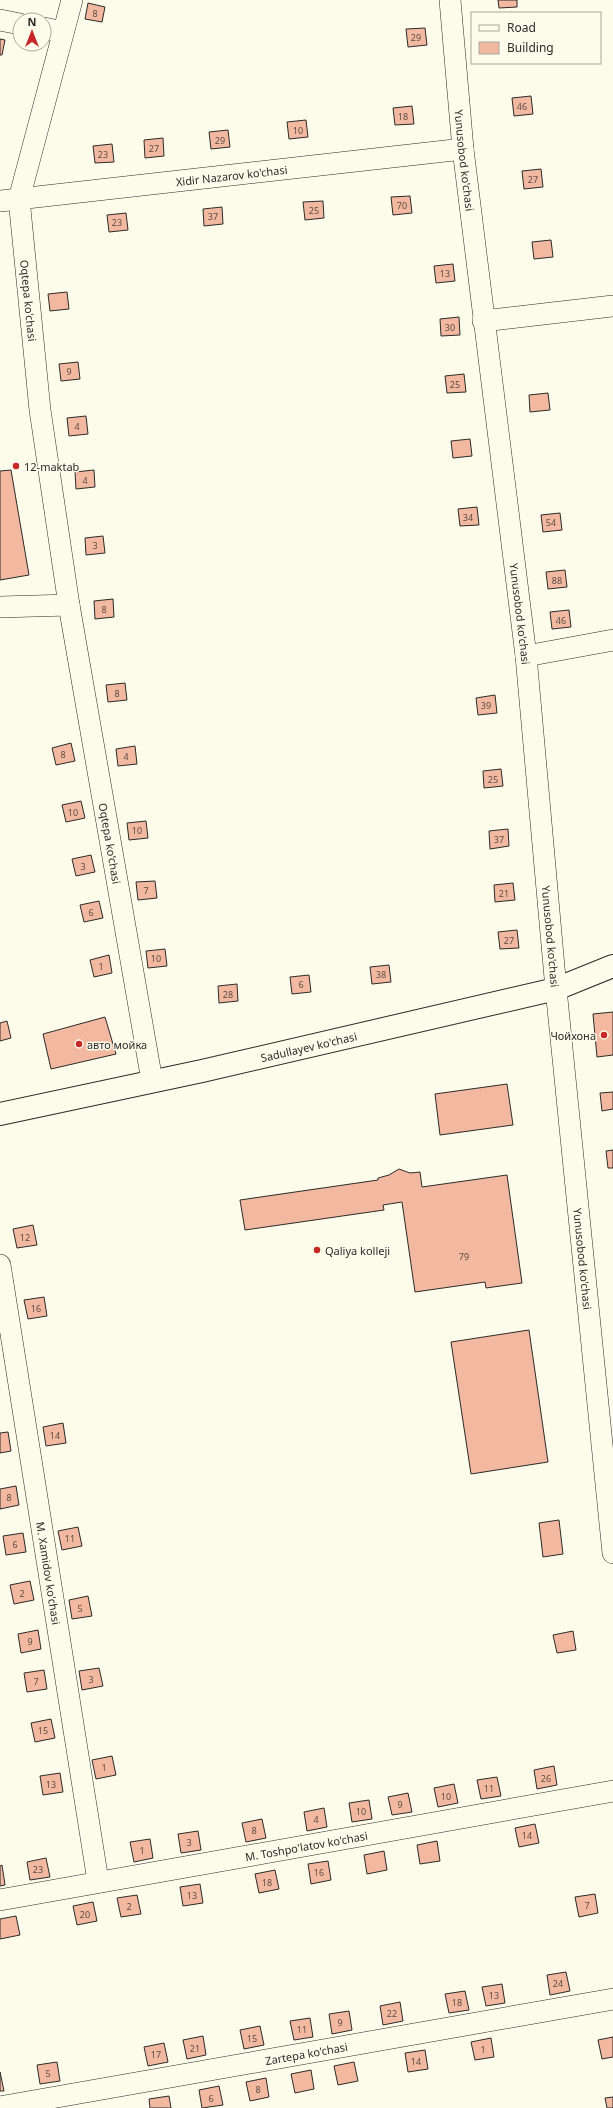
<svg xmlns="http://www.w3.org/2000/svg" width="613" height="2108" font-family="'Noto Sans',sans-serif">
  <rect width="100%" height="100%" fill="#fdfbea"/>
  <!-- building -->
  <g fill="#f2b8a0" stroke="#2b2b2b">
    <polygon points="498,0 517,0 517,7 499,8"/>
    <polygon points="88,3 105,7 102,22 85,19"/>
    <polygon points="425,28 427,45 408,47 406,29"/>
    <polygon points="0,39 5,40 2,55 0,55"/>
    <polygon points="531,96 533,114 514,116 512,98"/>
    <polygon points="412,106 414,124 395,125 393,108"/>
    <polygon points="306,120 308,137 289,139 287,122"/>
    <polygon points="228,130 230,147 211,149 209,132"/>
    <polygon points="163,138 164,156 145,158 144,140"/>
    <polygon points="112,144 114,162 95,163 93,146"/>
    <polygon points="541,169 543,187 524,189 522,171"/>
    <polygon points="410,196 412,213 393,215 391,197"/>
    <polygon points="323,201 324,218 305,220 303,202"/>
    <polygon points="222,207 223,224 204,226 203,209"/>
    <polygon points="126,213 128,230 109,232 107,215"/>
    <polygon points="551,240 553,257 534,259 532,242"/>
    <polygon points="453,264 455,281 436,283 434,266"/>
    <polygon points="67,292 69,309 50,311 48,294"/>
    <polygon points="459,317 460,335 441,336 440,319"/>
    <polygon points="78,362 80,379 61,381 59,364"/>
    <polygon points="464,374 466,392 447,393 445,376"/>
    <polygon points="548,393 550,410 530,412 529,395"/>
    <polygon points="86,416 88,434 69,436 67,418"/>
    <polygon points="470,439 472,456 453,458 451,441"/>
    <polygon points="11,470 29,575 0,580 0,471"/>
    <polygon points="94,470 95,487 76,489 75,472"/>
    <polygon points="477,507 479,525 460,526 458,509"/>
    <polygon points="560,513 562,530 543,532 541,515"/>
    <polygon points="103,536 105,553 86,555 85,538"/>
    <polygon points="565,570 567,587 548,589 546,572"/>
    <polygon points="113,599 114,617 95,619 94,601"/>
    <polygon points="569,610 571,627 552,629 550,612"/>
    <polygon points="125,683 127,700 108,702 106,685"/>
    <polygon points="495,695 497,713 478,715 476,698"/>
    <polygon points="71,743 75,761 56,765 52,748"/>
    <polygon points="135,746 137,764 118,766 116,749"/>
    <polygon points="501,769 503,786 484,788 483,771"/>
    <polygon points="81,801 85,818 66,822 62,805"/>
    <polygon points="146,821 148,838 129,840 127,823"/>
    <polygon points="508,829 509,846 490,849 489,831"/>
    <polygon points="91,855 95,872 76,876 72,859"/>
    <polygon points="155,881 157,898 138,900 136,882"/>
    <polygon points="513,883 515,900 495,902 494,885"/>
    <polygon points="99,901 103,918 84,922 80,905"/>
    <polygon points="517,930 519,948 500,949 498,932"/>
    <polygon points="165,949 167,966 148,968 146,951"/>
    <polygon points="109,955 112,973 94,977 90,960"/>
    <polygon points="389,965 391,982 372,984 370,967"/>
    <polygon points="309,975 311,992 292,994 290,977"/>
    <polygon points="237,984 238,1001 219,1003 218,986"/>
    <polygon points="613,1012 613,1055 597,1057 593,1014"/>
    <polygon points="105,1017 116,1054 51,1069 43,1034"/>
    <polygon points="7,1021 11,1038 0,1041 0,1023"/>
    <polygon points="507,1084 513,1125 440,1135 435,1094"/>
    <polygon points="613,1092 613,1109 602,1111 600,1093"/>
    <polygon points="613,1150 613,1168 608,1168 606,1151"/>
    <polygon points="399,1169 410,1173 420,1172 422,1187 507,1175 522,1283 486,1288 485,1282 415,1292 402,1202 383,1205 384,1210 245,1230 240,1200 378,1180 378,1178 389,1175"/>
    <polygon points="33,1225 37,1245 17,1248 13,1229"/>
    <polygon points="44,1297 47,1316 28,1319 24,1300"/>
    <polygon points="529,1330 548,1462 471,1474 451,1342"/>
    <polygon points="63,1423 66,1443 46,1446 43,1427"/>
    <polygon points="8,1432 11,1451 0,1453 0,1433"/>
    <polygon points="16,1486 19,1505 0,1509 0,1489"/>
    <polygon points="559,1520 563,1554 543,1557 539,1523"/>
    <polygon points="78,1527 82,1546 62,1550 58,1531"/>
    <polygon points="23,1533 26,1552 6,1555 3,1536"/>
    <polygon points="30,1581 34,1600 14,1604 10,1585"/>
    <polygon points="88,1596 92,1616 72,1619 69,1600"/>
    <polygon points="38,1630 41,1649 21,1653 18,1634"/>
    <polygon points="573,1631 576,1650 557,1653 553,1635"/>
    <polygon points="99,1668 103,1686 82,1690 79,1671"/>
    <polygon points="44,1670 47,1689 27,1692 24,1673"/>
    <polygon points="51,1719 55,1738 35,1742 31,1723"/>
    <polygon points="112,1756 116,1775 96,1779 92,1760"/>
    <polygon points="554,1766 557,1785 537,1789 534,1770"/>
    <polygon points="60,1773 63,1792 43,1795 40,1776"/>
    <polygon points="497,1777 501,1796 481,1799 477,1780"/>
    <polygon points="454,1784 458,1803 438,1807 434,1788"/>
    <polygon points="408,1793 412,1812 392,1815 388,1797"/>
    <polygon points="369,1800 372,1819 352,1822 349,1803"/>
    <polygon points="324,1808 327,1827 307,1831 304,1812"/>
    <polygon points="262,1819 266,1838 246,1842 242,1823"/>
    <polygon points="535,1824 539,1843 519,1847 515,1828"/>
    <polygon points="198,1831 201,1850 181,1853 178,1834"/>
    <polygon points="150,1839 153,1858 134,1862 130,1842"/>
    <polygon points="437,1841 440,1861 420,1864 417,1845"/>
    <polygon points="384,1851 387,1870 367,1874 364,1855"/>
    <polygon points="46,1858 50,1877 30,1880 27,1862"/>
    <polygon points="328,1861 331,1880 311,1884 308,1864"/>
    <polygon points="2,1865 5,1885 0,1886 0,1866"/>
    <polygon points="275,1870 279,1889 259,1893 255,1874"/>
    <polygon points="200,1884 203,1903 183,1906 180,1887"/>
    <polygon points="595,1894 598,1913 579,1917 575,1897"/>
    <polygon points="137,1895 141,1914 121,1917 117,1898"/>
    <polygon points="93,1902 97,1921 77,1925 73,1906"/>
    <polygon points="16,1916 20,1935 0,1939 0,1919"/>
    <polygon points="566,1972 570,1991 550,1995 547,1975"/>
    <polygon points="502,1984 505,2003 486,2006 482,1987"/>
    <polygon points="465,1991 469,2010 449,2013 445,1994"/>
    <polygon points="400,2002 403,2021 383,2025 380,2006"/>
    <polygon points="349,2011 352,2030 332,2034 329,2014"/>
    <polygon points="310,2018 313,2037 294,2040 290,2021"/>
    <polygon points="260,2026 264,2045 244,2049 240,2030"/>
    <polygon points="203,2036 206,2055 187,2059 183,2040"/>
    <polygon points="613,2037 613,2057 602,2059 598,2040"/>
    <polygon points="491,2038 494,2057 475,2060 471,2042"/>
    <polygon points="164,2043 168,2062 148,2066 144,2047"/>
    <polygon points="425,2050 428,2069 408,2072 405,2053"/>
    <polygon points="57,2062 60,2081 40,2084 37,2065"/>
    <polygon points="354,2062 358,2081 338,2085 334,2066"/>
    <polygon points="311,2070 314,2089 295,2093 291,2074"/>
    <polygon points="0,2072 4,2091 0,2091"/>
    <polygon points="266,2078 269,2097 250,2101 246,2082"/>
    <polygon points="219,2086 223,2105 202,2108 199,2090"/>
    <polygon points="169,2096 171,2108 150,2108 149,2099"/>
    <polygon points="613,2097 613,2108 607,2108 605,2098"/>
  </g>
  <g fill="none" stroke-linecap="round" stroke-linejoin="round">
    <!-- minor casing -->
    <g stroke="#2b2b2b" stroke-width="22">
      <g id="minor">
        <path id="s1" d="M72,0L19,199L40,410L69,605L152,1081"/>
        <path id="s2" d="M450,0L463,149L526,656L556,989L613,1553"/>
        <polyline points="0,20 20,24"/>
        <polyline points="44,28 63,32"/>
        <path id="s3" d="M0,201L463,149"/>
        <polyline points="483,321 613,306"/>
        <polyline points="0,607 69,605"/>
        <polyline points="526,656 613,640"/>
        <path id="s4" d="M0,1265L98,1881"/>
        <path id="s5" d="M0,1900L613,1791"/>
        <path id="s6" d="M0,2107L613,1999"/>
      </g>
    </g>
    <!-- major casing -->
    <g stroke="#2b2b2b" stroke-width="24">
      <g id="major">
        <path id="s7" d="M0,1114L202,1071L556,989L613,966"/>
      </g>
    </g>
    <!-- minor -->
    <use href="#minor" stroke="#fdfbea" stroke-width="21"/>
    <!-- major -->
    <use href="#major" stroke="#fdfbea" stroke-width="22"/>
  </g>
  <!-- markers -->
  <g fill="#c62828" stroke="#fdfbea" stroke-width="1.5">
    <circle cx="16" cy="466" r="4"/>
    <circle cx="604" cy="1035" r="4"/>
    <circle cx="79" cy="1044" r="4"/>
    <circle cx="317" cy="1250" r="4"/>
  </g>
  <g text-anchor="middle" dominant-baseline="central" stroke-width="3" stroke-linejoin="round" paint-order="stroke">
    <!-- number labels -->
    <g font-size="9" fill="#5d4e48">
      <text x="95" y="13">8</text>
      <text x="416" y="37">29</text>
      <text x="522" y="106">46</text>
      <text x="403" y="116">18</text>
      <text x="298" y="130">10</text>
      <text x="220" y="140">29</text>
      <text x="154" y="148">27</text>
      <text x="103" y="154">23</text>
      <text x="533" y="179">27</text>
      <text x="402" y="205">70</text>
      <text x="314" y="210">25</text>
      <text x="213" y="216">37</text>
      <text x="117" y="222">23</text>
      <text x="445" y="273">13</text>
      <text x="450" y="327">30</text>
      <text x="69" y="371">9</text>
      <text x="455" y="384">25</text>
      <text x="77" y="426">4</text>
      <text x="85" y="480">4</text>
      <text x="468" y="517">34</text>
      <text x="551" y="522">54</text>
      <text x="95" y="545">3</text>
      <text x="557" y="580">88</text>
      <text x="104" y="609">8</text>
      <text x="561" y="620">46</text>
      <text x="117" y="693">8</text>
      <text x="486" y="705">39</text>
      <text x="63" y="754">8</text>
      <text x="126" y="756">4</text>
      <text x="493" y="779">25</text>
      <text x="73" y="812">10</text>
      <text x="137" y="830">10</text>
      <text x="499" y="839">37</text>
      <text x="83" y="866">3</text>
      <text x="146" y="890">7</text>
      <text x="504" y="893">21</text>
      <text x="91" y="912">6</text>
      <text x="509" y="940">27</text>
      <text x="156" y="958">10</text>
      <text x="101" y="966">1</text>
      <text x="381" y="974">38</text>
      <text x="301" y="984">6</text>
      <text x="228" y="994">28</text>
      <text x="25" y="1237">12</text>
      <text x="464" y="1256">79</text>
      <text x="36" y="1308">16</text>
      <text x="55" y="1435">14</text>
      <text x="9" y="1497">8</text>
      <text x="70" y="1538">11</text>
      <text x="15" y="1544">6</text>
      <text x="22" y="1593">2</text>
      <text x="80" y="1608">5</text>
      <text x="30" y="1641">9</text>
      <text x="91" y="1679">3</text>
      <text x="36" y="1681">7</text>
      <text x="43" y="1730">15</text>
      <text x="104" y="1767">1</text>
      <text x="546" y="1778">26</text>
      <text x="51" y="1784">13</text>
      <text x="489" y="1788">11</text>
      <text x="446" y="1796">10</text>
      <text x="400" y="1804">9</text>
      <text x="361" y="1811">10</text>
      <text x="316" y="1819">4</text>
      <text x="254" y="1830">8</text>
      <text x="527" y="1835">14</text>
      <text x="189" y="1842">3</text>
      <text x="142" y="1850">1</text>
      <text x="38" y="1869">23</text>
      <text x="319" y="1872">16</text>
      <text x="267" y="1882">18</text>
      <text x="192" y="1895">13</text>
      <text x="587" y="1905">7</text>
      <text x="129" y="1906">2</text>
      <text x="85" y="1914">20</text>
      <text x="558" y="1983">24</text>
      <text x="494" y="1995">13</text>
      <text x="457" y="2002">18</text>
      <text x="392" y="2013">22</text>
      <text x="340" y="2022">9</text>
      <text x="302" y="2029">11</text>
      <text x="252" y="2038">15</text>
      <text x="195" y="2048">21</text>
      <text x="483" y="2049">1</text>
      <text x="156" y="2054">17</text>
      <text x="416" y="2061">14</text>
      <text x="48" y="2073">5</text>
      <text x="258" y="2089">8</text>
      <text x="211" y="2098">6</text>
    </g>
    <!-- street labels -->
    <g font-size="11" fill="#2b2b2b" stroke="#fdfbea">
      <text stroke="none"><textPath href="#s2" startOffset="161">Yunusobod ko'chasi</textPath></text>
      <text stroke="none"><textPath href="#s3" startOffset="233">Xidir Nazarov ko'chasi</textPath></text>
      <text stroke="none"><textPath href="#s1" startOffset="308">Oqtepa ko'chasi</textPath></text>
      <text stroke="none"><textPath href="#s2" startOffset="618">Yunusobod ko'chasi</textPath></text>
      <text stroke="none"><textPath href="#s1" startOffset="857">Oqtepa ko'chasi</textPath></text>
      <text stroke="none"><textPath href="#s2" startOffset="942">Yunusobod ko'chasi</textPath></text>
      <text stroke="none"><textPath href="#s7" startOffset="316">Sadullayev ko'chasi</textPath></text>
      <text stroke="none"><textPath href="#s2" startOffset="1266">Yunusobod ko'chasi</textPath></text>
      <text stroke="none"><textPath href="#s4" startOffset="312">M. Xamidov ko'chasi</textPath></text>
      <text stroke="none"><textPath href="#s5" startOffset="311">M. Toshpo'latov ko'chasi</textPath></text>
      <text stroke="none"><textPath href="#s6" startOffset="311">Zartepa ko'chasi</textPath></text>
    </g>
    <!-- poi labels -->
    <g font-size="11" fill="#2b2b2b" stroke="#fdfbea" text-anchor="start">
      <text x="24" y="466">12-maktab</text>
      <text x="596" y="1035" text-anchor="end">Чойхона</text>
      <text x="87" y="1044">авто мойка</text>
      <text x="325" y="1250">Qaliya kolleji</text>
    </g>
  </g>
  <!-- legend -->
  <rect x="471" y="12" width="130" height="52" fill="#fdfbea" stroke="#a9a89e"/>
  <rect x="479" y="25" width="20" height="6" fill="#fdfbea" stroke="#a9a89e"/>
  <text x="507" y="32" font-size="12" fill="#2b2b2b">Road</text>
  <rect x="479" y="42" width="20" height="12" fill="#f2b8a0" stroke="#a9a89e"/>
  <text x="507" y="52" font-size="12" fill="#2b2b2b">Building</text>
  <!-- north arrow -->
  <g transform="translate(32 32)"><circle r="19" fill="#fdfbea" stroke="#a9a89e"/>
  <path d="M0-3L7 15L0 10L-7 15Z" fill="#c62828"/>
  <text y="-6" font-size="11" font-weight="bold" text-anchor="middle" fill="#2b2b2b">N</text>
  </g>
</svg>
